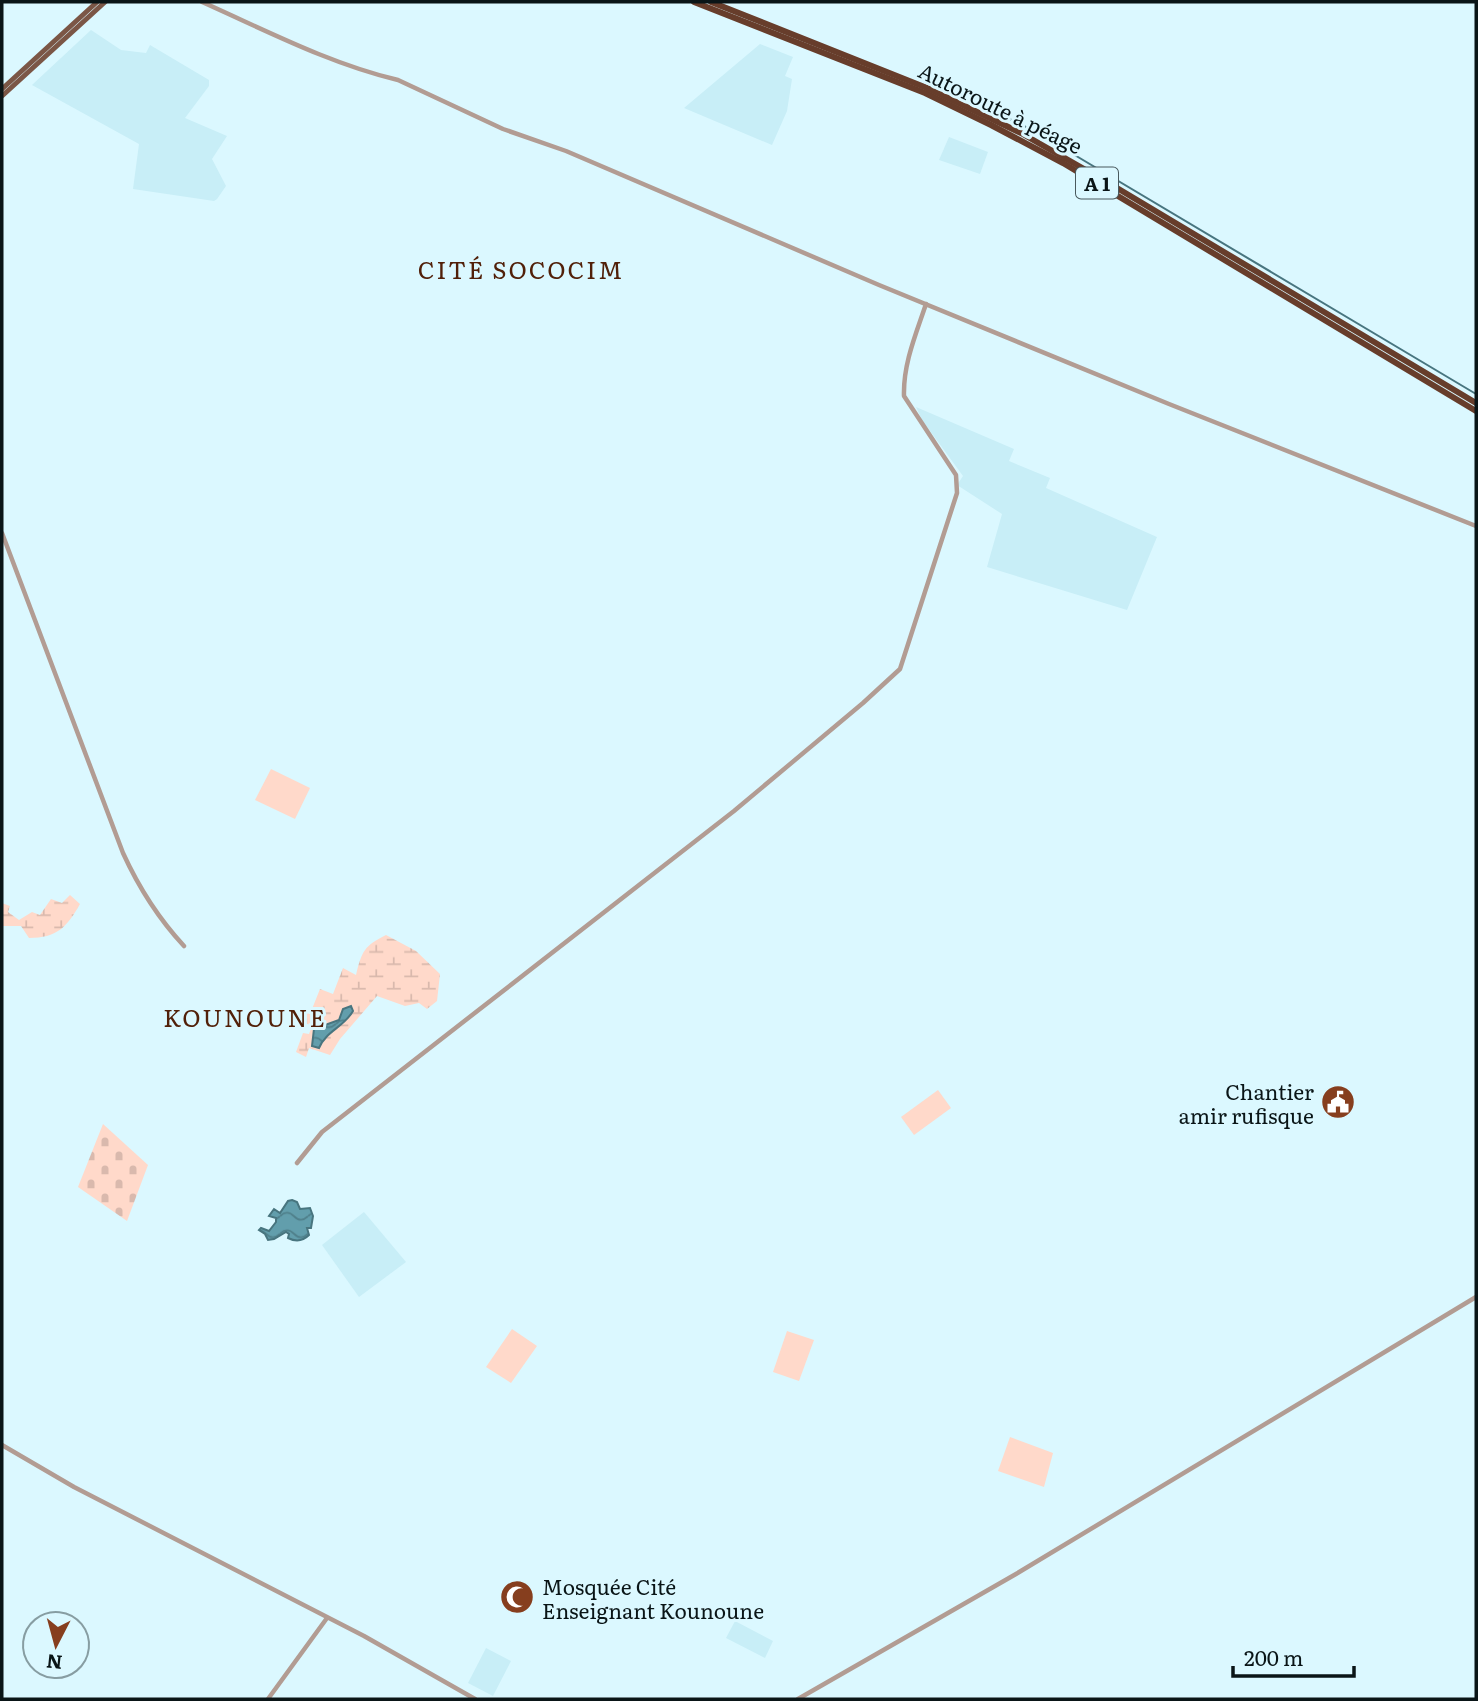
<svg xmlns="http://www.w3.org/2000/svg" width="1478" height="1701" font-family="Literata,serif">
  <defs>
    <pattern id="wetland-marsh" width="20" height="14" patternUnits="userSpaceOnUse" patternTransform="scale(1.75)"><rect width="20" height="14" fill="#ffd9ca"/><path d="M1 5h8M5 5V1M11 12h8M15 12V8" fill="none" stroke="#d9b9ad"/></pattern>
    <pattern id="cemetery-stones" width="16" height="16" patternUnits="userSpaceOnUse" patternTransform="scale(1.75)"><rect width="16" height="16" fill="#ffd9ca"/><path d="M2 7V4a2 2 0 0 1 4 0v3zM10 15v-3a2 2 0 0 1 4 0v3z" fill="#d9b9ad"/></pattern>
    <pattern id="water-waves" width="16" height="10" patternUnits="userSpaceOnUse" patternTransform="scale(1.75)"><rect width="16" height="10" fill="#629eac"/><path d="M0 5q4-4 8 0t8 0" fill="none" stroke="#4f808b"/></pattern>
  </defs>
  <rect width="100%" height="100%" fill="#dbf8ff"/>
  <!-- built -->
  <g fill="#c8eef7">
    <polygon points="91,30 121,50 146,53 150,45 209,80 209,86 185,118 227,136 212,159 226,186 217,199 214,201 133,189 139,144 32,85"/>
    <polygon points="760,44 793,57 785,76 792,79 787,111 772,145 684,108"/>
    <polygon points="949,137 988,152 980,174 939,160"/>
    <polygon points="916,407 1014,449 1009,461 1050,478 1046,488 1157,537 1127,610 987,567 1002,514 957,485 963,476 922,420"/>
    <polygon points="364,1212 406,1262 359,1297 322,1245"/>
    <polygon points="735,1621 773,1641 765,1658 726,1638"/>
    <polygon points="486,1648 511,1661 493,1696 468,1683"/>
  </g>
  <!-- wetland -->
  <g fill="url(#wetland-marsh)">
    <path d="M70,895L80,904C67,927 57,938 29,938L21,926H2V903L10,906L8,912L19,920L32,912L40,915L51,899L62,903Z"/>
    <path d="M386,935L416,951L440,974L437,1001L427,1009L419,1003L405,1006L377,996L340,1039L330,1055L309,1048L306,1057L296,1052L303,1033L309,1034L312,1026L296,1019L300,1010L310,1014L320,989L333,994L343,968L356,975C362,951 364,946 386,935Z"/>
  </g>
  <!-- cemetery -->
  <polygon fill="url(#cemetery-stones)" points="103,1124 148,1165 127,1221 78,1187"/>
  <!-- pitch -->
  <g fill="#ffd9ca">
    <polygon points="271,769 310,788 295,819 255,800"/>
    <polygon points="938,1090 951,1108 914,1135 901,1117"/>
    <polygon points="512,1329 537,1346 511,1383 486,1367"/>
    <polygon points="787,1331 814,1340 799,1381 773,1372"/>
    <polygon points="1010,1437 1053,1453 1044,1487 998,1471"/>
  </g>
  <!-- water -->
  <g fill="url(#water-waves)" stroke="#48757f" stroke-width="2">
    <path d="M351,1006L353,1011C344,1027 326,1031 319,1048L312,1046L314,1029L339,1020L343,1009Z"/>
    <path d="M292,1200L297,1202L300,1209L310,1208L313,1216L311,1228H307L309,1235C303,1241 296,1242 288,1238L289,1234L286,1232L274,1239L268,1240L265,1234L259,1230L261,1228L269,1231L276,1222V1218L269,1216L274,1209L280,1213L288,1201Z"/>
  </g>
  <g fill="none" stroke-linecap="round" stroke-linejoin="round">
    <!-- stream -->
    <polyline stroke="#48757f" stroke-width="2" points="948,89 1036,132 1476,394"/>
    <!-- tertiary -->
    <g stroke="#b29c93" stroke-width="4.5">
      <path d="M202,2C265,30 330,64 398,80L503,129L566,151L879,285L1169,404L1476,526"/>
      <path d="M2,533L123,853C139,888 158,918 184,946"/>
      <path d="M297,1163L322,1132L734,811L863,703L900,669L957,493L956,475L904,396C903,364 916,334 926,304"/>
      <polyline points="2,1445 74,1487 364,1636 475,1699"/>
      <polyline points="268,1699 327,1618"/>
      <polyline points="798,1699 1016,1574 1476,1297"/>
    </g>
    <!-- primary -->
    <g stroke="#7b5646" stroke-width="5">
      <polyline points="2,89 97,2"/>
      <polyline points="2,96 105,2"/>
    </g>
    <!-- motorway -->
    <g stroke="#673d2b" stroke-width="6">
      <polyline points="694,2 925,93 991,125 1063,163 1476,411"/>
      <polyline points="711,2 927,88 1021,133 1112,185 1476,403"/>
    </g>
  </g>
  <!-- icons -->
  <defs>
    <g id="civic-disc" transform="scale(1.75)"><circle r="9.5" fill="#863e1e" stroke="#dbf8ff"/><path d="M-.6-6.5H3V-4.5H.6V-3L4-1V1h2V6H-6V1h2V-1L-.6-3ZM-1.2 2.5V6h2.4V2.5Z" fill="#fff"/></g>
    <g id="mosque-disc" transform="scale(1.75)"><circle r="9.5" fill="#863e1e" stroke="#dbf8ff"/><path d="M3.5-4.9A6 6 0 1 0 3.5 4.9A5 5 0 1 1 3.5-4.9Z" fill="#fff"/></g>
  </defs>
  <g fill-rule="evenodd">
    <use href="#civic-disc" x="1338" y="1102"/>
    <use href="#mosque-disc" x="517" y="1597"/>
  </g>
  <g text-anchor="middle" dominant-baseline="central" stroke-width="6" stroke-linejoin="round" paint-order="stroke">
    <!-- shield labels -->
    <rect fill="#dbf8ff" stroke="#49595d" stroke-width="2" x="1076" y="167.5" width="42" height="31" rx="5"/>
    <g font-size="19" font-weight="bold" fill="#0a1517">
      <text x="1097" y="183">A 1</text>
    </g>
    <!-- street labels -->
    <g font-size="21" fill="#0a1517" stroke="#dbf8ff">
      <text transform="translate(1001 107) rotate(26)">Autoroute à péage</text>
    </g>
    <!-- poi labels -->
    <g font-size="21" fill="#0a1517" stroke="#dbf8ff" text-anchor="end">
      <text x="1314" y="1090">Chantier<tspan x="1314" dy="24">amir rufisque</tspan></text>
      <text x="542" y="1585" text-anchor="start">Mosquée Cité<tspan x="542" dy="24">Enseignant Kounoune</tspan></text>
    </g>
    <!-- quarter labels -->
    <g font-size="24" letter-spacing="2" fill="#512009" stroke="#dbf8ff">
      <text x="521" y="268">CITÉ SOCOCIM</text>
      <text x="245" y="1016">KOUNOUNE</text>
    </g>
  </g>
  <!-- border -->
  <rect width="1478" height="1701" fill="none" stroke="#0a1517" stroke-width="7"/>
  <!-- north arrow -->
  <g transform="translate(56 1645) rotate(186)"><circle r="33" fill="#dbf8ff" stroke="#879da2" stroke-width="2"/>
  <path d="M0-5L12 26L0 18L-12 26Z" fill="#863e1e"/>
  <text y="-10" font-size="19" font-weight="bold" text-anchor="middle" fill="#0a1517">N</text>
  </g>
  <!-- scale -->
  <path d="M1233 1666v10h121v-10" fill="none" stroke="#0a1517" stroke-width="3.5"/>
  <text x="1244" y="1666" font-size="21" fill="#0a1517" stroke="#dbf8ff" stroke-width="5" paint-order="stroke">200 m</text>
</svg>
